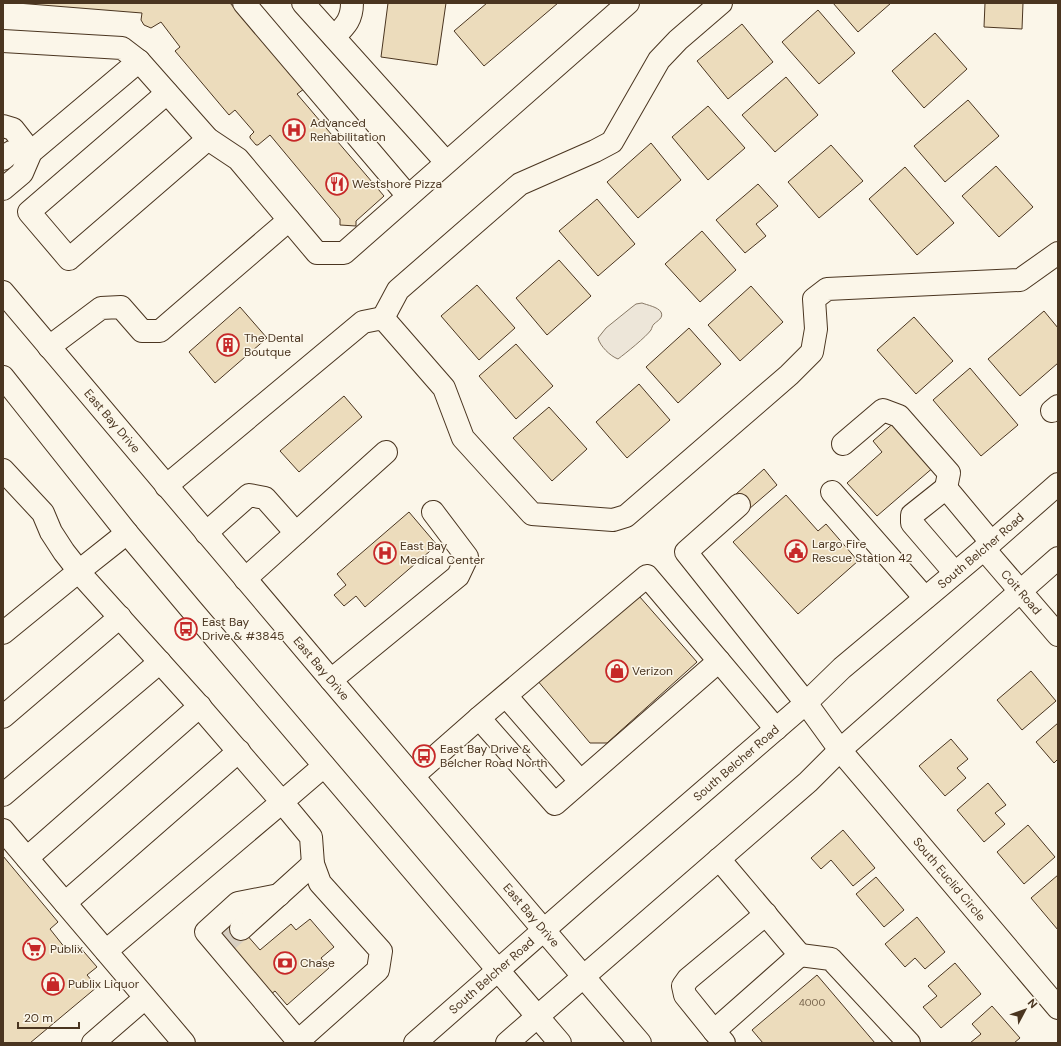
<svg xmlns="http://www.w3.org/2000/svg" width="1061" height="1046" font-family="'DM Sans',sans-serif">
  <rect width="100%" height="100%" fill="#fbf6e9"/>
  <!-- green -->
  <path fill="#ede6d9" stroke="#887966" d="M642,303C647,305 658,307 661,312C664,318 657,321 654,324C652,326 652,328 651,330C646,337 626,353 618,359C610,356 600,346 598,338L606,328L632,307L636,304Z"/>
  <!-- building -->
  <g fill="#ecdcbc" stroke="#4a3520">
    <polygon points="17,3 230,3 304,89 297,94 384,196 356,221 356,226 340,225 340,219 270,135 258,145 256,145 250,138 250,136 254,132 235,110 229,115 175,51 180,47 161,22 151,28 144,25 141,20 142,13"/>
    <polygon points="388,3 446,3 437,65 381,57"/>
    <polygon points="487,3 558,3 484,66 454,31"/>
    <polygon points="833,3 891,3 858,32"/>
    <polygon points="985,3 1023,3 1022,29 984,27"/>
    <polygon points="818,10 855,53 819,84 782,42"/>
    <polygon points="742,24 773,62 728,99 697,61"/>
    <polygon points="935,33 967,69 924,108 892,71"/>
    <polygon points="786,77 818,115 775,152 742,115"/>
    <polygon points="968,100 999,136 945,182 914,146"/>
    <polygon points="708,106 745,148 708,180 672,137"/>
    <polygon points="651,143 681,180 638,218 607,182"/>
    <polygon points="831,145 863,181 819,218 788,182"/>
    <polygon points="996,166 1033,207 999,237 962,196"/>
    <polygon points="905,167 954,223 917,255 869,199"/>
    <polygon points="758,184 778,206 756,224 766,236 745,253 716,220"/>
    <polygon points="597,199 635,244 598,276 559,231"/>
    <polygon points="702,231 736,270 700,302 665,264"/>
    <polygon points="559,260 591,296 547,335 516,298"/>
    <polygon points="477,285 515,328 479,360 441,316"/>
    <polygon points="751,286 783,322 740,361 708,325"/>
    <polygon points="240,307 267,338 215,383 189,352"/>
    <polygon points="1044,311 1058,328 1058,363 1020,396 988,359"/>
    <polygon points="914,317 953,361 916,394 877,350"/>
    <polygon points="689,328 721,364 678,403 646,367"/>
    <polygon points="516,344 553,386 516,419 479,376"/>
    <polygon points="970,368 1018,425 981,456 933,400"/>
    <polygon points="639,384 670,420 627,458 596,422"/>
    <polygon points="344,396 362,417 299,472 280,451"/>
    <polygon points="549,407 587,449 552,481 513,438"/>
    <polygon points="896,421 935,466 877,516 847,483 882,452 873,441"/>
    <polygon points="764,469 777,485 749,509 736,494"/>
    <polygon points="786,495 818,531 826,524 858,561 798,614 733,542"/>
    <polygon points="409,512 437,545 365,607 356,596 344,606 334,595 346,585 337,574"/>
    <polygon points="639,596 697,662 607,743 590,743 537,680"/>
    <polygon points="1031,671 1056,701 1022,730 997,700"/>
    <polygon points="1058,723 1058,759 1054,763 1036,742"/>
    <polygon points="951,739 968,759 957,768 966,778 945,796 919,766"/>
    <polygon points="988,783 1006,805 995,813 1005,824 984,842 957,810"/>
    <polygon points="1028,825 1055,857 1024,884 997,852"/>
    <polygon points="843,830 875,868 853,886 831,860 821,869 811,858"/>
    <polygon points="3,856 58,922 50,929 69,953 78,945 97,967 87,975 97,987 30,1043 3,1043"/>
    <polygon points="1058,875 1058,930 1031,898"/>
    <polygon points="876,877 904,910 884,927 856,894"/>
    <polygon points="917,917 945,952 925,969 915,958 905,967 885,944"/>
    <polygon points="232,918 260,950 291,924 296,930 310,919 334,947 321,958 329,968 287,1005 275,991 271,994 217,930"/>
    <polygon points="955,963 981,994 941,1028 923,1007 937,996 928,986"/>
    <polygon points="817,975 875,1043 763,1043 752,1030"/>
    <polygon points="992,1006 1020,1038 1014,1043 970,1043 981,1034 972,1024"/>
  </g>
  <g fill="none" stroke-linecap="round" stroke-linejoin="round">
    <!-- minor-tunnel -->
    <polyline stroke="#d8cfc1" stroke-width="22" stroke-dasharray="22 11" stroke-linecap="butt" points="227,941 241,929"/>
    <!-- minor casing -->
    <g stroke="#4a3520" stroke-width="24">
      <g id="minor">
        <polyline points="244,3 408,196"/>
        <polyline points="303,3 446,162"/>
        <path d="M334,37C345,26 352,20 352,3"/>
        <polyline points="3,41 122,48 139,61 208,139 238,159 317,253 344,253 628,3"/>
        <polyline points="167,93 29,212 69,259 208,139"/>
        <polyline points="3,126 13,129 31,152"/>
        <polyline points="3,159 11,152 31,152"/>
        <polyline points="3,189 22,173 31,152 139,61"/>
        <polyline points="383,318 398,290 520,184 595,151 612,142 659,60 678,40 721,3"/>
        <polyline points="49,347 101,308 121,307 142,331 160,331 289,220"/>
        <polyline points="1052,411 1058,406"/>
        <polyline points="843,444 883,410 899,416 949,473 946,488"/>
        <polyline points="3,470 43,513 51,532 64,552 86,580 194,700 282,802 106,951"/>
        <polyline points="166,486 363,322 383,318 444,388 463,438 532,514 613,520 626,516 789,375 812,352 816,329 814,299 827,289 1020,280 1058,253"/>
        <polyline points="832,492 925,598"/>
        <path id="s1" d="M739,505L686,552L806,703L840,750L1058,1008"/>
        <polyline points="206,533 249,495 265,498 296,533"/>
        <path id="s2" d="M984,549L1058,635"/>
        <polyline points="955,573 912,523 912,515 946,488 991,542"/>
        <polyline points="245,579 386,452"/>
        <polyline points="3,633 79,571 127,533"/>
        <polyline points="331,680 458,576 467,557 433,512"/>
        <polyline points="506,696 580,781"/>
        <polyline points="3,717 120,617"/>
        <polyline points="479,718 647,576 719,661"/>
        <polyline points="413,776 479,718 555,804 719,661 776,729"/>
        <polyline points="3,795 160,662"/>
        <polyline points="3,830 184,1043"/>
        <polyline points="27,858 200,706"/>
        <polyline points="719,859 800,955 714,1031 724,1043"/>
        <polyline points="279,895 238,903 206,932 298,1041"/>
        <polyline points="65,903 239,751"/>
        <polyline points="241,929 313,864"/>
        <polyline points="800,955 831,959 909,1043"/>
        <polyline points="714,1031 685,995 683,986 688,979 766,914"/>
        <polyline points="93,1043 145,998"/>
        <polyline points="296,1043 378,970 381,951 320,883 313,864 311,837 282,802 324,766"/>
      </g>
    </g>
    <!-- major casing -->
    <g stroke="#4a3520" stroke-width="24">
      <g id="major">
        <path id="s3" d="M3,292L331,680L640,1043"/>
        <polyline points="3,377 127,533 190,608 560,1043"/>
        <path id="s4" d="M415,1043L594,886L806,703L842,668L984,549L1058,484"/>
        <polyline points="507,1043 808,782 840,750 1058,558"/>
      </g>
    </g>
    <!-- minor -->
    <use href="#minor" stroke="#fbf6e9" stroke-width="22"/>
    <!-- major -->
    <use href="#major" stroke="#fbf6e9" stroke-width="22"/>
  </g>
  <!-- icons -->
  <defs>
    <g id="hospital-ring" transform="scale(1.15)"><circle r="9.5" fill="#fbf6e9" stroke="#c62828" stroke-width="1.5"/><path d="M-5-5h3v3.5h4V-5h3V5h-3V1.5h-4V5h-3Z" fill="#c62828"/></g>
    <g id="restaurant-ring" transform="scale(1.15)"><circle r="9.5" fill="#fbf6e9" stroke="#c62828" stroke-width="1.5"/><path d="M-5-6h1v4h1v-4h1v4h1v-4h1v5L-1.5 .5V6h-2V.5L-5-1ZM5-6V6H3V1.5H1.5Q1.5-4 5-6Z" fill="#c62828"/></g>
    <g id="building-ring" transform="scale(1.15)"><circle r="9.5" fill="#fbf6e9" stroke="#c62828" stroke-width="1.5"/><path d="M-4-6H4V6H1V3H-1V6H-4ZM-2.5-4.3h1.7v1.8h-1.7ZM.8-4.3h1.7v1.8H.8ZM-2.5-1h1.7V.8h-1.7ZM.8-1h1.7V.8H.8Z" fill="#c62828"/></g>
    <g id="civic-ring" transform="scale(1.15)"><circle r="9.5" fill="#fbf6e9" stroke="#c62828" stroke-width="1.5"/><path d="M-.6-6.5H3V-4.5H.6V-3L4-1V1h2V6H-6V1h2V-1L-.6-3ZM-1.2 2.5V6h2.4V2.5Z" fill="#c62828"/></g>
    <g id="bus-ring" transform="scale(1.15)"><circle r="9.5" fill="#fbf6e9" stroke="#c62828" stroke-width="1.5"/><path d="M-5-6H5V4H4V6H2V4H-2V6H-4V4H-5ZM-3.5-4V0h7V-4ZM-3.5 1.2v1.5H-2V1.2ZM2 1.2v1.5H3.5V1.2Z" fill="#c62828"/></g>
    <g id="shop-ring" transform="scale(1.15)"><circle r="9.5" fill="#fbf6e9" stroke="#c62828" stroke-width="1.5"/><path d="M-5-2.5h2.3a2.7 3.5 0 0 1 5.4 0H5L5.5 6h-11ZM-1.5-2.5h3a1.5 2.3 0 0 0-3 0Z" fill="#c62828"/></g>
    <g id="supermarket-ring" transform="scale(1.15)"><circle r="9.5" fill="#fbf6e9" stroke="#c62828" stroke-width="1.5"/><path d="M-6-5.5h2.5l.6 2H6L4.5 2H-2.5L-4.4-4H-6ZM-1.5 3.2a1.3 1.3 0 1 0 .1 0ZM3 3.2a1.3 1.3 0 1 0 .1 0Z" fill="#c62828"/></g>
    <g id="bank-ring" transform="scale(1.15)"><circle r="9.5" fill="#fbf6e9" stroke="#c62828" stroke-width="1.5"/><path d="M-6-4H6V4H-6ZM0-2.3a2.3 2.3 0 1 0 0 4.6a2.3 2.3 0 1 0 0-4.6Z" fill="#c62828"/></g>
  </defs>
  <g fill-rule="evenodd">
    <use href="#hospital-ring" x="294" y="130"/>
    <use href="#restaurant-ring" x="337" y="184"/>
    <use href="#building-ring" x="228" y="345"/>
    <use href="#civic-ring" x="796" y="551"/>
    <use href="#hospital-ring" x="385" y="553"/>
    <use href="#bus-ring" x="186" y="629"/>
    <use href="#shop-ring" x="617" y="671"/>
    <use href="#bus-ring" x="424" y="756"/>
    <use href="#supermarket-ring" x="34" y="949"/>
    <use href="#bank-ring" x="285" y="963"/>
    <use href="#shop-ring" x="53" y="984"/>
  </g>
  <g text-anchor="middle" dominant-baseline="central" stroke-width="3" stroke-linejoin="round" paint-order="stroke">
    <!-- number labels -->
    <g font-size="10" fill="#725f47">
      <text x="812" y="1002">4000</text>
    </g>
    <!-- poi labels -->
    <g font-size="12" fill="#4a3520" stroke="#fbf6e9" text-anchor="start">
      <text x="310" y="123">Advanced<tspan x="310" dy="14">Rehabilitation</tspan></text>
      <text x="352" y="184">Westshore Pizza</text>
      <text x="244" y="338">The Dental<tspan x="244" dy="14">Boutque</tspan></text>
      <text x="812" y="544">Largo Fire<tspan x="812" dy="14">Rescue Station 42</tspan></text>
      <text x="400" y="546">East Bay<tspan x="400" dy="14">Medical Center</tspan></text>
      <text x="202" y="622">East Bay<tspan x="202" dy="14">Drive &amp; #3845</tspan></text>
      <text x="632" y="671">Verizon</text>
      <text x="440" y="749">East Bay Drive &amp;<tspan x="440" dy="14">Belcher Road North</tspan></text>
      <text x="50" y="949">Publix</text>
      <text x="300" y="963">Chase</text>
      <text x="68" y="984">Publix Liquor</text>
    </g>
    <!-- street labels -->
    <g font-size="12" fill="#4a3520" stroke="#fbf6e9">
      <text stroke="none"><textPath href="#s3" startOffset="169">East Bay Drive</textPath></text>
      <text stroke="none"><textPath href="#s4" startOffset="750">South Belcher Road</textPath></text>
      <text stroke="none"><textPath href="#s2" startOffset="57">Coit Road</textPath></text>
      <text stroke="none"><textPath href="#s3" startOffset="493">East Bay Drive</textPath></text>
      <text stroke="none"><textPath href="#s4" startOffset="426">South Belcher Road</textPath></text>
      <text stroke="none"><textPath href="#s1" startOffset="491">South Euclid Circle</textPath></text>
      <text stroke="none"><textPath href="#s3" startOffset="817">East Bay Drive</textPath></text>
      <text stroke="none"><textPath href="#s4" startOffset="102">South Belcher Road</textPath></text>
    </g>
  </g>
  <!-- border -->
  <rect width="1061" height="1046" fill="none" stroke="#4a3520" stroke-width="8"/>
  <!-- north arrow -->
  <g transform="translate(1025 1010) rotate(49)" stroke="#fbf6e9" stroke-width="3" paint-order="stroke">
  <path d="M0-3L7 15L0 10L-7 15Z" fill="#4a3520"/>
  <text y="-6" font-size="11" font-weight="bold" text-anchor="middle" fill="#4a3520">N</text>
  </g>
  <!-- scale -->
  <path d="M18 1022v6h61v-6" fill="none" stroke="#4a3520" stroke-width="2"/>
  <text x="24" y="1022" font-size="12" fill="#4a3520" stroke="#fbf6e9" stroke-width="3" paint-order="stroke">20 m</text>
</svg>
